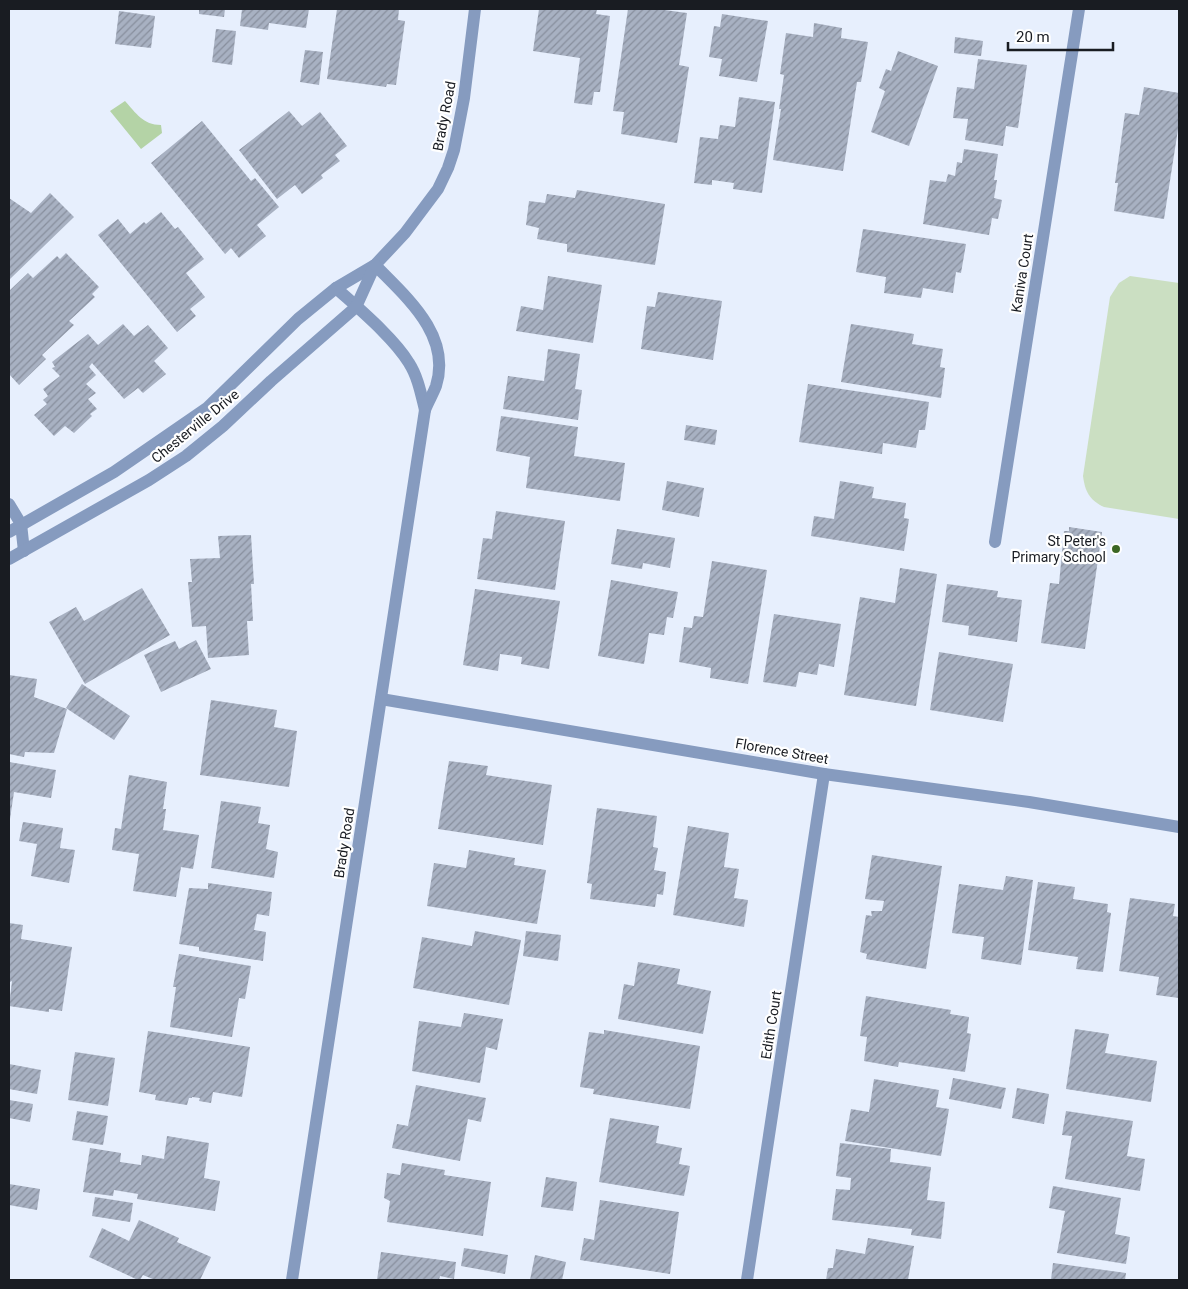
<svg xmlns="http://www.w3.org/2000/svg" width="1188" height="1289" font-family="Roboto,sans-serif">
  <defs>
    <pattern id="building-hatch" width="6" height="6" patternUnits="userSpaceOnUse" patternTransform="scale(1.25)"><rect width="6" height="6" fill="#a8b1c2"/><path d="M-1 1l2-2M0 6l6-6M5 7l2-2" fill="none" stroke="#888f9d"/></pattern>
  </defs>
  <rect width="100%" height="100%" fill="#e7effd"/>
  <!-- pitch -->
  <path fill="#cbdfc2" d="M1130,276L1179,283V519L1104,507C1089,500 1085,491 1083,476L1110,297L1119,283Z"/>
  <!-- water -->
  <path fill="#b4d3a6" d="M125,101C136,113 143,125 161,125L162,133L141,149L110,111Z"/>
  <!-- building -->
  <g fill="url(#building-hatch)">
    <polygon points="199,9 225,9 224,17 199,14"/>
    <polygon points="242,9 309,9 306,28 269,23 268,30 240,26"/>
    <polygon points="337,9 399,9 398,20 405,21 396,85 387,84 386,87 327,79"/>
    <polygon points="539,9 597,9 596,14 610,16 600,92 594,92 592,105 574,103 580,58 533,51"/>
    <polygon points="628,9 657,9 687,13 679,65 689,67 677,143 621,134 624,112 613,111"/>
    <polygon points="119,11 155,16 151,48 115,44"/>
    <polygon points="722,14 768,21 757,82 719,76 722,59 709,57 714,26 720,27"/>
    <polygon points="814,23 842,28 841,38 868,42 861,82 857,82 843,171 773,160 781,109 779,109 784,75 780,74 786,33 813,37"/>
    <polygon points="216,29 236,31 232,65 212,62"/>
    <polygon points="955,37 983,41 981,56 954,53"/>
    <polygon points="305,50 323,52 319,85 300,82"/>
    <polygon points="898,51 938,66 909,146 871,132 885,91 879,88 886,69 891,71"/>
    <polygon points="978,59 1027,65 1018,128 1006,126 1003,146 965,140 968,119 953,118 957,87 974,89"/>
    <polygon points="1144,87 1179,93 1179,123 1164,219 1114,211 1118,183 1115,183 1125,113 1139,115"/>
    <polygon points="739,97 775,102 762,193 733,189 734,183 712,180 712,185 694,183 700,137 718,139 720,125 735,127"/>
    <polygon points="289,111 302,126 320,112 347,146 335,155 340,161 321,175 323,178 302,194 295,185 277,199 239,150"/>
    <polygon points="202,121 251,181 255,178 279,207 257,225 266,236 239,258 231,248 225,254 151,163"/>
    <polygon points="964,149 998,154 994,180 997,180 994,198 1002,200 998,219 992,218 989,235 923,224 930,180 946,182 948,174 955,176 957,162 962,163"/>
    <polygon points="577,190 665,204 655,265 567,252 567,244 537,239 539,228 526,225 529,201 545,203 547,194 575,198"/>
    <polygon points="50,193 74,217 9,280 9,198 31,213"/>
    <polygon points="161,212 175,229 178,227 204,259 186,273 205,297 190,309 196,316 177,332 98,235 118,219 130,234 144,222 146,224"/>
    <polygon points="863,229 966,244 961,273 956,272 953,293 923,288 921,298 884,293 886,277 856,272"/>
    <polygon points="66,253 99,287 92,294 95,297 69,321 74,325 42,355 46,359 19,385 9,374 9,291 28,273 33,278 57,256 60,259"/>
    <polygon points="548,276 602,285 593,343 516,331 521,306 543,310"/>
    <polygon points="658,292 722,301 713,360 641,349 647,306 655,307"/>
    <polygon points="123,324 134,336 148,325 168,348 154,361 166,374 143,393 138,388 124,399 92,363 89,367 96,375 86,384 96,393 88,399 97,409 90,414 92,416 74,433 65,426 54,436 34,415 47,404 43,400 48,396 43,389 60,376 52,368 55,367 52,362 88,334 98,345"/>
    <polygon points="851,324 914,334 912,344 943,349 940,367 945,368 941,398 841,382"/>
    <polygon points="548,349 580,354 575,389 582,390 578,420 503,409 508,376 544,381"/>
    <polygon points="808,384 929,402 925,430 919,430 916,448 883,443 882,454 799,442"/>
    <polygon points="501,416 578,427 574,456 625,463 620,501 526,488 530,457 496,451"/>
    <polygon points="686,425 717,430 715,445 684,440"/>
    <polygon points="667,481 704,488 699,517 662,510"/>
    <polygon points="840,481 874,487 872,498 906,503 904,518 909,519 904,551 811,536 814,516 834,519"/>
    <polygon points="496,511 565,521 555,590 477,579 483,538 492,539"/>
    <polygon points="1069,527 1102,532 1085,649 1041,643 1050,583 1059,584 1064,531 1069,531"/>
    <polygon points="617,529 675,538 670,568 643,563 642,569 611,564"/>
    <polygon points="251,535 254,584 251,584 253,621 247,621 249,655 208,658 206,626 192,627 188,582 192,582 190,559 220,558 218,536"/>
    <polygon points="712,561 767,570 748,684 710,678 711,668 679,662 684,627 692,628 694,616 703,617"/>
    <polygon points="900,568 937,574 916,706 844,695 860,597 895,603"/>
    <polygon points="611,580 678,592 673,618 667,617 664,635 649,633 644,664 598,656"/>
    <polygon points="947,584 998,591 997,597 1022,600 1017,642 968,635 969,626 942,622"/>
    <polygon points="142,588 170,635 85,684 49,622 76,607 84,621"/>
    <polygon points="475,589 560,601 549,669 521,664 522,657 500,654 498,671 463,665"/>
    <polygon points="774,614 841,624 834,667 819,664 817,675 799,672 796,687 763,682"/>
    <polygon points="196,640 211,669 161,692 144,655 175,641 179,649"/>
    <polygon points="939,652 1013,664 1003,722 930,710"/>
    <polygon points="9,675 37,679 34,697 67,709 54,753 25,752 24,757 9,754"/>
    <polygon points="82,684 130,716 114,740 66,708"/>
    <polygon points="211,700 277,710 274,727 297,731 289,787 200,775"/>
    <polygon points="449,761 488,766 486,775 552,785 543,845 438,829"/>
    <polygon points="9,762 56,770 51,798 14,792 10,819"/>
    <polygon points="129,775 167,782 163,809 166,809 163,830 199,835 193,869 181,867 176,897 133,891 139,854 112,850 115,828 121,829"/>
    <polygon points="221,801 261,807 258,823 270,825 266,849 278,852 274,878 211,868"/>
    <polygon points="597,808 657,816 653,847 658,848 654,870 666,872 663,895 657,894 655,907 590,899 592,884 587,883"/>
    <polygon points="23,822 63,828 60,848 75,850 69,883 31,876 37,844 19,841"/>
    <polygon points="688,826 729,833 724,867 739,869 734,898 748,900 744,927 673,915"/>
    <polygon points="469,850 515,858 514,865 546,870 537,924 427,906 434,863 466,868"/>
    <polygon points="872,855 942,866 926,969 866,959 867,954 860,952 866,915 872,916 871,911 882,911 884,901 865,899"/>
    <polygon points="1006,876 1033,880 1021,965 981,959 984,937 952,933 959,884 1003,890"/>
    <polygon points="1038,882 1075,887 1073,899 1108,904 1107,912 1111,913 1103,972 1076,969 1078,957 1028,950"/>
    <polygon points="208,883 272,892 269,916 257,914 254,930 266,932 263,961 199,951 199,947 179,944 189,888 208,889"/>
    <polygon points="1130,898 1175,904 1173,916 1179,917 1179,998 1156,995 1159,977 1119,971"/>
    <polygon points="9,923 23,925 21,939 72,947 62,1011 49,1009 49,1012 9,1006 12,981 10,982 9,980"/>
    <polygon points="475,931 521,940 509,1005 413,988 422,937 472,946"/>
    <polygon points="526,931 561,935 558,961 523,956"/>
    <polygon points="179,954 251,966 245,999 239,998 232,1037 170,1027 176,987 173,987"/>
    <polygon points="638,962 680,969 677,984 711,991 703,1034 618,1019 624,984 634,986"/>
    <polygon points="866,996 951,1010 950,1014 969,1017 967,1033 971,1034 965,1072 899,1062 898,1067 864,1061 867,1037 860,1036"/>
    <polygon points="464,1013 503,1019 497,1050 486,1047 480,1083 412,1071 419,1021 461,1027"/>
    <polygon points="1075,1029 1109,1034 1105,1053 1157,1061 1151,1102 1066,1089"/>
    <polygon points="604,1030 700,1046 690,1109 593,1094 594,1089 580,1087 589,1032 604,1034"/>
    <polygon points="148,1031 250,1047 242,1097 213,1092 211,1103 199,1101 200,1098 192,1097 192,1098 189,1098 187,1105 155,1100 156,1095 139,1092"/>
    <polygon points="75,1052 115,1058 108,1106 68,1100"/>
    <polygon points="9,1064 41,1070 37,1094 9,1089"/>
    <polygon points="953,1078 1006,1088 1001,1109 949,1099"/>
    <polygon points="874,1079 939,1090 936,1107 949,1109 941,1156 845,1141 851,1109 869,1112"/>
    <polygon points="416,1085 486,1098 481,1122 468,1119 460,1161 392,1148 397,1124 408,1126"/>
    <polygon points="1017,1088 1049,1094 1044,1124 1012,1118"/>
    <polygon points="9,1100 33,1104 30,1122 9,1118"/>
    <polygon points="77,1111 108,1116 103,1145 72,1140"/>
    <polygon points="1066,1111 1133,1121 1127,1156 1145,1159 1140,1191 1065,1179 1072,1136 1062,1135"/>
    <polygon points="610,1118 659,1126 656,1143 682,1148 679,1164 690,1166 684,1196 599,1182"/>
    <polygon points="167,1136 209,1143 204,1178 220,1181 215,1211 137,1199 138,1194 114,1190 113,1196 83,1192 90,1148 121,1153 120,1162 141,1165 142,1155 164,1159"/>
    <polygon points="840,1143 891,1149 890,1162 931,1167 927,1200 945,1202 941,1239 911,1235 912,1229 832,1220 836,1189 850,1190 851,1178 836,1176"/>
    <polygon points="402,1163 445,1170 444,1175 491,1182 483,1236 387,1222 390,1201 384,1198 387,1173 400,1175"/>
    <polygon points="546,1177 577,1182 573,1211 541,1207"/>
    <polygon points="9,1184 40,1189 37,1210 9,1205"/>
    <polygon points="1053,1186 1121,1198 1115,1234 1130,1237 1126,1264 1057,1253 1065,1211 1049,1208"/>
    <polygon points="95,1197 133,1203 130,1222 92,1216"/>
    <polygon points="600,1200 679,1212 670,1274 580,1260 584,1238 594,1240"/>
    <polygon points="139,1220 179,1238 177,1242 211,1257 200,1280 155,1280 143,1275 140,1280 138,1280 89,1257 102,1228 129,1241"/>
    <polygon points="868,1238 914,1246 908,1280 826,1280 828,1268 833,1268 836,1249 865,1254"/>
    <polygon points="464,1248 508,1255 505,1274 461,1266"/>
    <polygon points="381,1252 456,1262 454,1279 440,1276 439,1280 377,1280"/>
    <polygon points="535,1255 566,1262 562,1280 530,1280"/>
    <polygon points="1053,1263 1126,1273 1125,1280 1051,1280"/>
  </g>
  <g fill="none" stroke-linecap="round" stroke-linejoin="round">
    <!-- minor -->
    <g stroke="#869bbf" stroke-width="12">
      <path d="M336,288C358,308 394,338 409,363C418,377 421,394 425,410"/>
      <polyline points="9,504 21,524 24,551"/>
      <polyline points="9,532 114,472 207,408 298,319 336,288 375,265 405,233 438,189 448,168 454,150 464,98 475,9"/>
      <polyline points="995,542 1079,9"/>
      <polyline points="9,559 149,480 186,456 223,426 271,381 356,307 375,265"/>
      <polyline points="381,699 824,774 1029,802 1179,827"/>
      <path d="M292,1280L425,410C428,402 433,394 436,386C452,335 406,297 375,265"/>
      <polyline points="747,1280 824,774"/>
    </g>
  </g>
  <!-- markers -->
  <circle fill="#3c6724" stroke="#fff" stroke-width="2" cx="1116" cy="549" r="5"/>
  <g text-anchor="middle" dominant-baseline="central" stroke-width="4.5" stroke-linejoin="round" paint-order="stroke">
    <!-- street labels -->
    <g font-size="14" fill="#191c22" stroke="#fff">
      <text transform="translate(444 116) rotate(-79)">Brady Road</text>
      <text transform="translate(1022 273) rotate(-81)">Kaniva Court</text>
      <text transform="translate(195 426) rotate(-39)">Chesterville Drive</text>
      <text transform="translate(782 751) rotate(10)">Florence Street</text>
      <text transform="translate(344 843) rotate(-81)">Brady Road</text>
      <text transform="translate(771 1025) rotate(-81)">Edith Court</text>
    </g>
    <!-- poi labels -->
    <g font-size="14" fill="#191c22" stroke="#fff" text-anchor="end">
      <text x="1106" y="541">St Peter's<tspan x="1106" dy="16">Primary School</tspan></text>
    </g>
  </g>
  <!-- border -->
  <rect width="1188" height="1289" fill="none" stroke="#191c22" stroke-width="20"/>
  <!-- scale -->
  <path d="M1008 42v8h105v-8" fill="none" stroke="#191c22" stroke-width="2.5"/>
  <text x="1016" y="42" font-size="15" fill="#191c22" stroke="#ffffff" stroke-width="4" paint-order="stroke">20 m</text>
</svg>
